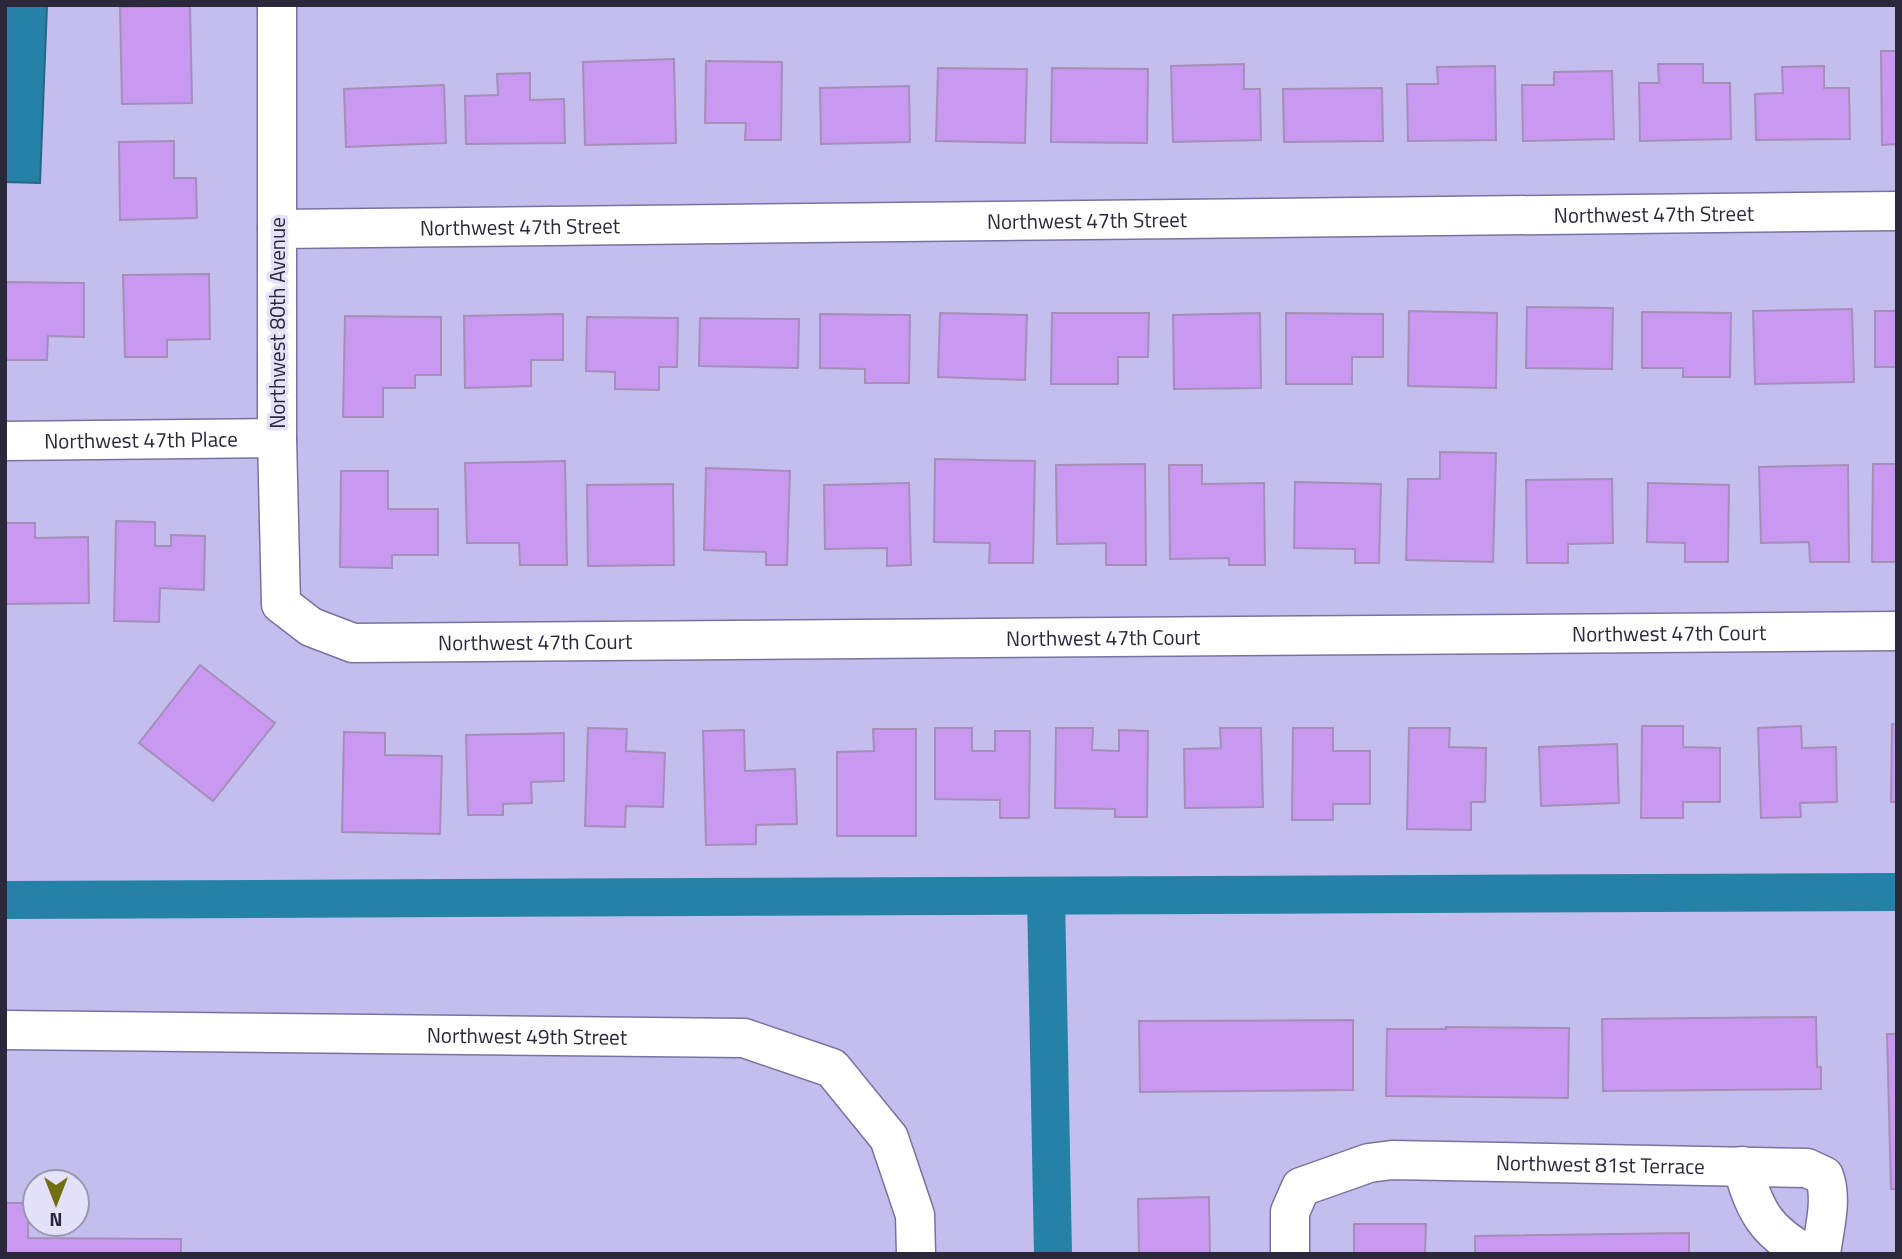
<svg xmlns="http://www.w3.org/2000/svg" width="1902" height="1259" font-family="'Titillium Web',sans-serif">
  <rect width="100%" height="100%" fill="#c3beee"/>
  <!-- water -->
  <polygon fill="#2582a6" stroke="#266786" stroke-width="2" points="5,5 47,5 40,183 5,182"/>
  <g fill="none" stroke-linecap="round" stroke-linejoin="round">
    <!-- canal -->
    <g stroke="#2582a6" stroke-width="38">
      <polyline points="1046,896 1053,1254"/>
      <polyline points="5,900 1897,892"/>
    </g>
  </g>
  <!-- building -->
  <g fill="#c998f0" stroke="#a58eb8" stroke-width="2">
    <polygon points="190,6 192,103 122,104 120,7"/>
    <polygon points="1881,51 1897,51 1897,144 1882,145"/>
    <polygon points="674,59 676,143 585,145 583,62"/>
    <polygon points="706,61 782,62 781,140 745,140 746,123 705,123"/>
    <polygon points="1244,64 1244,89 1260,89 1261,140 1173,142 1171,66"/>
    <polygon points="1658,64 1703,64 1703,83 1730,83 1731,139 1640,141 1639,83 1659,83"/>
    <polygon points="1495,66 1496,140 1408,141 1407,84 1438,84 1437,67"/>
    <polygon points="1824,66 1824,88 1849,88 1850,139 1756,140 1755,94 1783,93 1782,67"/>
    <polygon points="938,68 1027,69 1025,143 936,141"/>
    <polygon points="1052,68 1148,69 1147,143 1051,142"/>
    <polygon points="1612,71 1614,139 1523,141 1522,85 1554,85 1554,72"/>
    <polygon points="530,73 530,100 564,99 565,143 466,144 465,96 498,95 497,74"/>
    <polygon points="444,85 446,143 346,147 344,89"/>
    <polygon points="909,86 910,142 821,144 820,88"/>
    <polygon points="1382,88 1383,141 1284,142 1283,89"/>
    <polygon points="174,141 174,178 196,178 197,218 120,220 119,142"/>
    <polygon points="209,274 210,339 167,340 167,357 125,357 123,275"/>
    <polygon points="5,282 84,283 84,337 48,336 47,360 5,360"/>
    <polygon points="1527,307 1613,308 1612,369 1526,368"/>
    <polygon points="1852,309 1854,382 1755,384 1753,311"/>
    <polygon points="1409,311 1497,313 1496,388 1408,386"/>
    <rect x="1875" y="311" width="22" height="56"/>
    <polygon points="1642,312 1731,313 1730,377 1683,377 1683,368 1642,368"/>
    <polygon points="940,313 1027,315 1025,380 938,377"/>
    <polygon points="1052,313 1149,313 1148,357 1118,357 1118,384 1051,384"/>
    <polygon points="1260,313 1261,388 1174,389 1173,315"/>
    <polygon points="1286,313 1383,314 1383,357 1352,357 1352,384 1286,384"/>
    <polygon points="563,314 563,360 531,360 531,386 465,388 464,316"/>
    <polygon points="820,314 910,315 909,383 865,383 865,369 820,368"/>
    <polygon points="345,316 441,317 441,375 415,375 415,388 383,388 383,417 343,417"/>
    <polygon points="587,317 678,318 677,367 659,367 659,390 615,389 615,372 586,371"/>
    <polygon points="700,318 799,319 798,368 699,366"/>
    <polygon points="1440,452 1496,453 1493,562 1406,560 1408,479 1440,479"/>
    <polygon points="935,459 1035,461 1033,563 989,563 990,543 934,542"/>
    <polygon points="565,461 567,565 520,565 519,543 467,543 465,463"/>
    <polygon points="1145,464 1146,565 1106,565 1106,543 1057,544 1056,465"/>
    <polygon points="1873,464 1897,464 1897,562 1872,562"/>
    <polygon points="1169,465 1202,465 1202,484 1264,483 1265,565 1229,565 1229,558 1170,559"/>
    <polygon points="1848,465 1849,562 1810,562 1809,542 1761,543 1759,467"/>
    <polygon points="706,468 790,471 787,565 766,565 766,552 704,550"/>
    <polygon points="341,471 388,471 388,509 438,509 438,555 392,555 392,568 340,567"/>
    <polygon points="1612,479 1613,543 1568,544 1568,563 1527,563 1526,480"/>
    <polygon points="1295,482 1381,484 1379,563 1355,563 1355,549 1294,548"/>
    <polygon points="909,483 911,565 887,566 887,548 825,549 824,485"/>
    <polygon points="1648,483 1729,485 1728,562 1685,562 1685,543 1647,542"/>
    <polygon points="673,484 674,565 588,566 587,485"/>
    <polygon points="116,521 155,522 155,546 171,546 171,535 205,536 204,590 160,588 159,622 114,621"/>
    <polygon points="5,523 35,523 35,538 88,537 89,603 5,604"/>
    <polygon points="200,665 275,723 213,801 139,743"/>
    <polygon points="1892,724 1897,724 1897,802 1891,802"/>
    <polygon points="1642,726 1683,726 1683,747 1720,748 1720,802 1683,802 1683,818 1641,818"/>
    <polygon points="1801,726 1802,748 1836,747 1837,802 1800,803 1801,817 1761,818 1758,728"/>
    <polygon points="588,728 627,729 626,751 665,753 663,807 626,806 625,827 585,826"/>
    <polygon points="935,728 972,728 972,751 995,751 995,731 1030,731 1029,818 1000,818 1000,800 935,799"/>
    <polygon points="1056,728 1093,728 1092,750 1119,751 1119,730 1148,731 1147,817 1115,817 1115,809 1055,808"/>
    <polygon points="1220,728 1261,728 1263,807 1185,808 1184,749 1221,748"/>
    <polygon points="1293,728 1333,728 1333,751 1370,751 1370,804 1333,804 1333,820 1292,820"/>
    <polygon points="1409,728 1450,728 1449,747 1486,748 1485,802 1471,802 1471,830 1407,829"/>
    <polygon points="873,729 916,729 916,836 837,836 837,752 874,751"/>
    <polygon points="744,730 745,771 795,769 797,824 756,825 756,844 706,845 703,731"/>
    <polygon points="344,732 385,733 385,755 442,756 440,834 342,832"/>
    <polygon points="564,733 564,781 531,782 532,803 503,804 503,815 468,815 466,735"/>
    <polygon points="1617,744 1619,803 1541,806 1539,747"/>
    <polygon points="1816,1017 1817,1067 1821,1067 1821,1089 1603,1091 1602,1019"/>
    <polygon points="1353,1020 1353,1090 1140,1092 1139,1021"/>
    <polygon points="1446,1027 1569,1028 1568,1098 1386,1096 1387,1029 1446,1029"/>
    <polygon points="1887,1034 1897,1034 1897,1189 1891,1189"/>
    <polygon points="1209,1197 1210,1254 1139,1254 1138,1199"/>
    <polygon points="5,1203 28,1203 28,1238 181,1239 181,1254 5,1254"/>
    <polygon points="1354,1224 1426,1224 1425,1254 1354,1254"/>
    <polygon points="1689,1233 1689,1254 1475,1254 1475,1236"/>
  </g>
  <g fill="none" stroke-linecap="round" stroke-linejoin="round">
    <!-- minor casing -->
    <g stroke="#78739e" stroke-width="41">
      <g id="minor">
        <path id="s1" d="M277,5V438L281,604L311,627L353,643L1897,631"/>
        <path id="s2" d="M277,229L1897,211"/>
        <path id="s3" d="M5,441L277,438"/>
        <path id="s4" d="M5,1030L744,1038L832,1068L889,1138L915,1215L916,1254"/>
        <path d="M1742,1166C1755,1211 1765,1231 1807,1254"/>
        <path id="s5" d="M1290,1254V1212L1301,1187L1369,1163L1392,1160L1807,1168L1824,1176C1833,1199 1824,1229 1821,1254"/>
      </g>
    </g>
    <!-- minor -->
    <use href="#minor" stroke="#fff" stroke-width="38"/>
  </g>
  <g text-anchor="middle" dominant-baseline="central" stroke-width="7" stroke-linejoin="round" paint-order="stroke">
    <!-- street labels -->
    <g font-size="21" fill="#2a283a" stroke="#e4e2fb">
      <text stroke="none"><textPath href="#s2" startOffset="1377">Northwest 47th Street</textPath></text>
      <text stroke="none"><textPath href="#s2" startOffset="810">Northwest 47th Street</textPath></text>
      <text stroke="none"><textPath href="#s2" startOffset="243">Northwest 47th Street</textPath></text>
      <text transform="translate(277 323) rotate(-90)">Northwest 80th Avenue</text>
      <text stroke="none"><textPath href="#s3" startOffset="136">Northwest 47th Place</textPath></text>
      <text stroke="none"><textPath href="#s1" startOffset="1998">Northwest 47th Court</textPath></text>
      <text stroke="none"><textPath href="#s1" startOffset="1432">Northwest 47th Court</textPath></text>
      <text stroke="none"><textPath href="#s1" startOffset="864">Northwest 47th Court</textPath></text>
      <text stroke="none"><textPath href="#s4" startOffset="522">Northwest 49th Street</textPath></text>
      <text stroke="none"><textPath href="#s5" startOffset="373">Northwest 81st Terrace</textPath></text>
    </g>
  </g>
  <!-- border -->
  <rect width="1902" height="1259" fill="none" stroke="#2a283a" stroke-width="14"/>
  <!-- north arrow -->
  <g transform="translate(56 1203) rotate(180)"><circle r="33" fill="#e4e2fb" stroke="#9a98ae" stroke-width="2"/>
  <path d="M0-5L12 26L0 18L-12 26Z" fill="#706f11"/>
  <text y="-10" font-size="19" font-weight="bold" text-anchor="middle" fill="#2a283a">N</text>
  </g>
</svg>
